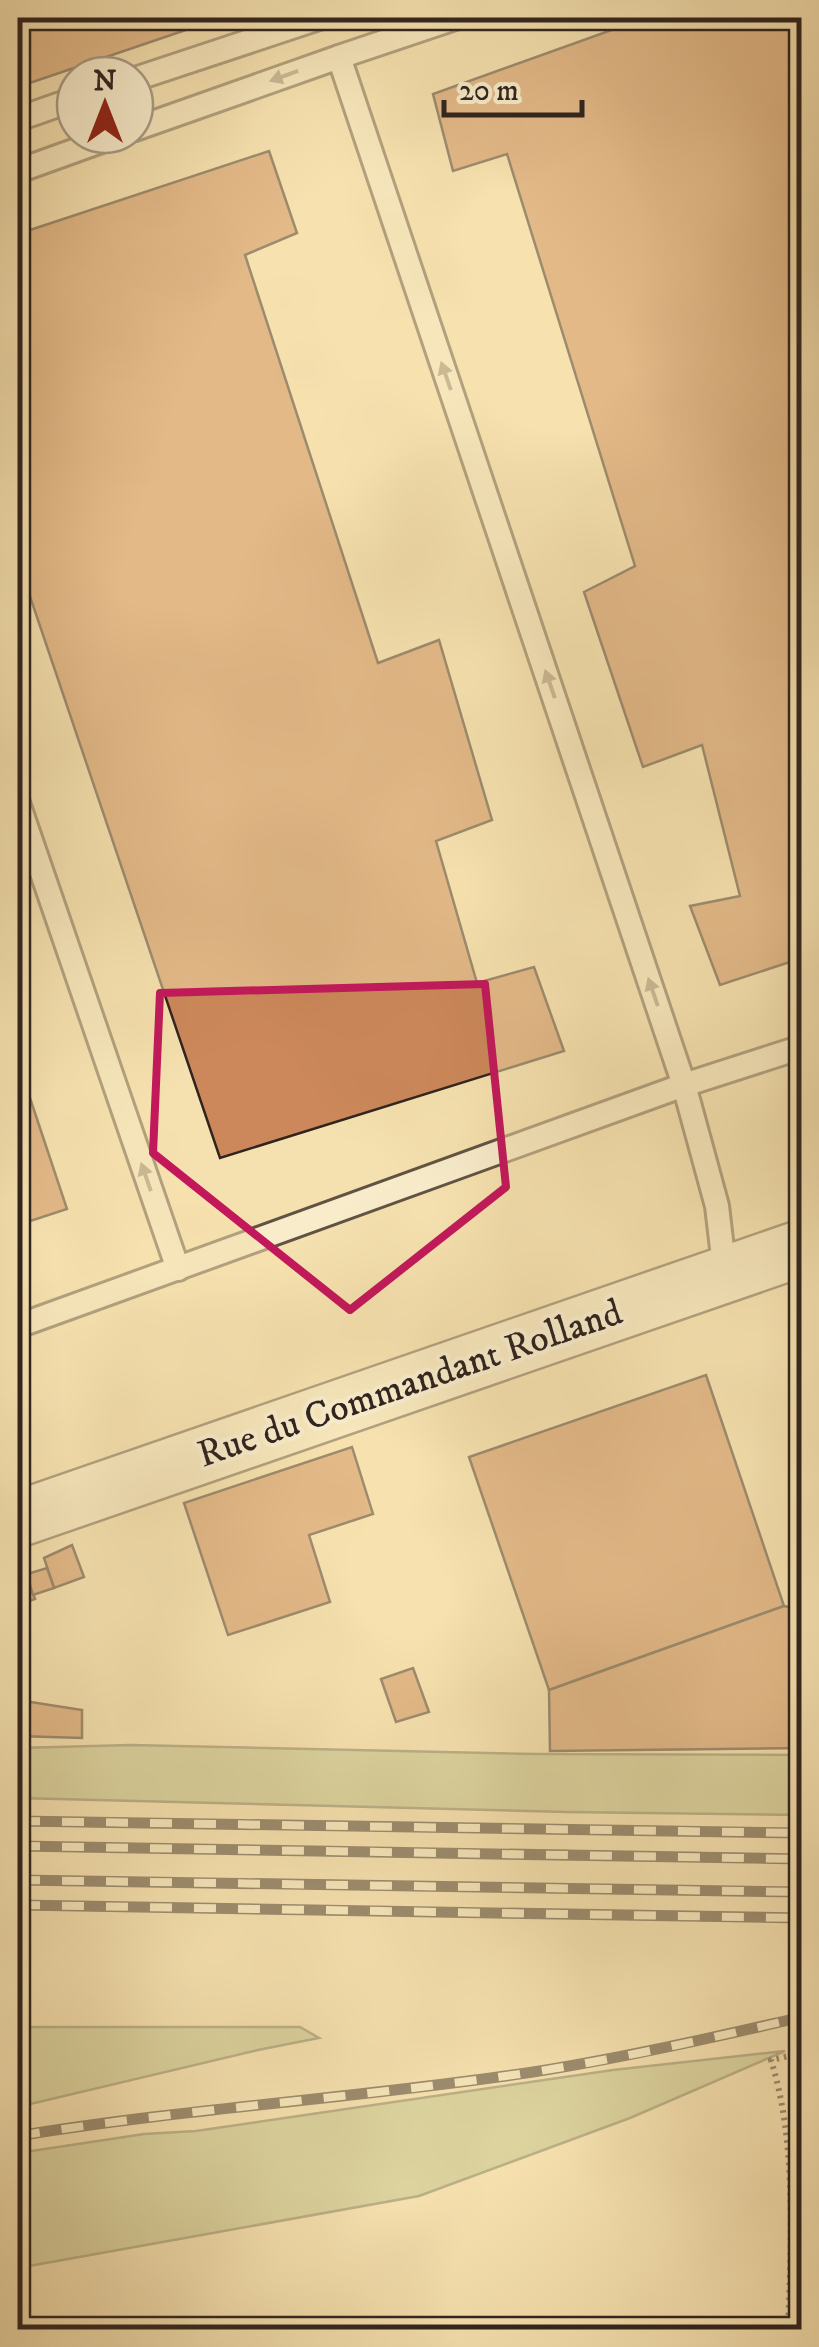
<svg xmlns="http://www.w3.org/2000/svg" width="819" height="2347" font-family="'IM FELL DW Pica',serif">
  <rect width="100%" height="100%" fill="#f5e1af"/>
  <filter id="stains"><feTurbulence type="fractalNoise" baseFrequency=".002" numOctaves="4"/><feColorMatrix values="0 0 0 0 .2 0 0 0 0 .09 0 0 0 0 .02 0 0 0 .5 -.17"/></filter>
  <radialGradient id="worn" r=".72"><stop offset=".6" stop-color="#630" stop-opacity="0"/><stop offset="1" stop-color="#630" stop-opacity=".3"/></radialGradient>
  <!-- green -->
  <g fill="#bcc28a" stroke="#767354" stroke-width="2.5">
    <polygon points="131,1745 534,1754 801,1755 801,1815 566,1812 18,1798 18,1748"/>
    <polygon points="18,2027 300,2027 319,2038 258,2050 18,2107"/>
    <polygon points="785,2051 630,2118 419,2196 18,2268 18,2153 144,2134 196,2131 613,2070"/>
  </g>
  <!-- building -->
  <g fill="#cc885a" stroke="#30241f" stroke-width="2.5">
    <polygon points="18,18 221,18 18,87"/>
    <polygon points="645,18 798,18 802,29 802,958 720,985 690,906 740,896 702,745 643,767 584,592 635,566 507,154 453,171 433,94"/>
    <polygon points="269,151 297,233 245,255 378,663 439,640 492,820 436,841 477,983 534,967 564,1051 220,1158 18,561 18,234"/>
    <polygon points="18,1062 67,1209 18,1225"/>
    <polygon points="706,1375 784,1606 549,1690 469,1457"/>
    <polygon points="352,1447 373,1514 309,1535 330,1602 228,1635 184,1503"/>
    <polygon points="72,1545 84,1577 54,1588 44,1558"/>
    <polygon points="23,1564 35,1599 18,1605 18,1566"/>
    <polygon points="47,1568 54,1588 33,1595 27,1574"/>
    <polygon points="784,1606 793,1608 802,1631 802,1748 550,1751 549,1690"/>
    <polygon points="413,1668 429,1712 396,1722 381,1679"/>
    <polygon points="18,1700 82,1710 82,1738 18,1736"/>
  </g>
  <g fill="none" stroke-linecap="round" stroke-linejoin="round">
    <!-- service casing -->
    <g stroke="#615343" stroke-width="28">
      <g id="service">
        <polyline points="339,57 455,18"/>
        <polyline points="135,79 319,18"/>
        <polyline points="18,119 75,99"/>
        <polyline points="135,129 339,57 684,1085 717,1206 725,1274"/>
        <polyline points="18,171 118,135"/>
        <polyline points="18,803 178,1269"/>
        <polyline points="18,1326 684,1085 802,1047"/>
      </g>
    </g>
    <!-- tertiary casing -->
    <g stroke="#615343" stroke-width="60">
      <polyline id="tertiary" points="18,1519 802,1248"/>
    </g>
    <!-- path -->
    <path stroke="#30241f" stroke-width="6" stroke-dasharray="2.5 5" stroke-linecap="butt" d="M788,2330C791,2243 797,2143 771,2060L802,2053"/>
    <!-- service -->
    <use href="#service" stroke="#f8eccb" stroke-width="22"/>
    <!-- tertiary -->
    <use href="#tertiary" stroke="#f8eccb" stroke-width="55"/>
    <!-- rail casing -->
    <g stroke="#30241f" stroke-width="11">
      <g id="rail">
        <polyline points="18,1821 802,1833"/>
        <polyline points="18,1846 802,1859"/>
        <polyline points="18,1880 802,1892"/>
        <polyline points="18,1905 802,1918"/>
        <path d="M18,2136C188,2108 361,2098 533,2072C623,2058 712,2038 802,2017"/>
      </g>
    </g>
    <!-- rail -->
    <use href="#rail" stroke="#f8eccb" stroke-width="8" stroke-dasharray="22" stroke-linecap="butt"/>
  </g>
  <!-- one-way arrows -->
  <defs><path id="oneway-solid" d="M-6-.8H1V-3.2L6.5 0L1 3.2V.8H-6Z" transform="scale(2.5)"/></defs>
  <g fill="#948875">
    <use href="#oneway-solid" transform="translate(284 76) rotate(160)"/>
    <use href="#oneway-solid" transform="translate(446 376) rotate(-109)"/>
    <use href="#oneway-solid" transform="translate(550 684) rotate(-109)"/>
    <use href="#oneway-solid" transform="translate(653 992) rotate(-109)"/>
    <use href="#oneway-solid" transform="translate(146 1177) rotate(-109)"/>
  </g>
  <!-- marked area -->
  <path d="M0 0H819V2347H0ZM485,984L506,1187L350,1310L153,1153L160,993Z" fill="#f5e1af" fill-opacity=".55" fill-rule="evenodd"/>
  <path fill="none" stroke="#c2185b" stroke-width="8" stroke-linejoin="round" d="M485,984L506,1187L350,1310L153,1153L160,993Z"/>
  <g text-anchor="middle" dominant-baseline="central" stroke-width="8" stroke-linejoin="round" paint-order="stroke">
    <!-- street labels -->
    <g font-size="38" fill="#30241f" stroke="#f8eccb">
      <text transform="translate(410 1384) rotate(-19)">Rue du Commandant Rolland</text>
    </g>
  </g>
  <!-- margin -->
  <rect width="819" height="2347" fill="none" stroke="#f5e1af" stroke-width="60"/>
  <rect x="20" y="20" width="779" height="2307" fill="none" stroke="#30241f" stroke-width="5"/>
  <rect x="30" y="30" width="759" height="2287" fill="none" stroke="#30241f" stroke-width="2.5"/>
  <!-- north arrow -->
  <g transform="translate(105 105)"><circle r="48" fill="#f8eccb" stroke="#a89c86" stroke-width="2.5"/>
  <path d="M0-8L18 38L0 25L-18 38Z" fill="#8f2418"/>
  <text y="-15" font-size="28" font-weight="bold" text-anchor="middle" fill="#30241f">N</text>
  </g>
  <!-- scale -->
  <path d="M444 100v15h138v-15" fill="none" stroke="#30241f" stroke-width="5"/>
  <text x="459" y="100" font-size="30" fill="#30241f" stroke="#f8eccb" stroke-width="8" paint-order="stroke">20 m</text>
  <rect width="100%" height="100%" filter="url(#stains)"/>
  <rect width="100%" height="100%" fill="url(#worn)"/>
</svg>
